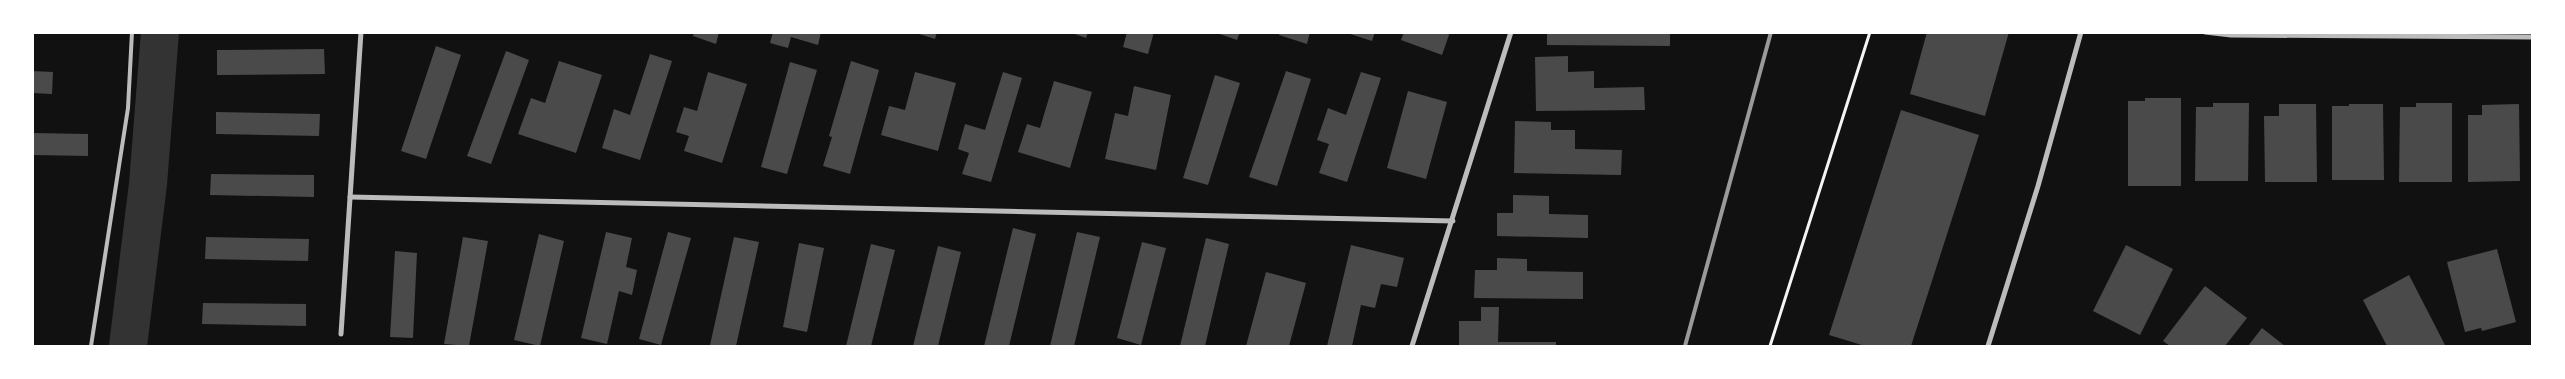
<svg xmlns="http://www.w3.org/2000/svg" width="2565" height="379" font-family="'Exo 2',sans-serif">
  <rect width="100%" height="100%" fill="#111"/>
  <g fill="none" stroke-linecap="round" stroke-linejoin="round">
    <!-- canal -->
    <polyline stroke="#333" stroke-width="38" points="128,346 148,184 160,32"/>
  </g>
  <!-- building -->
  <g fill="#4a4a4a">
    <polygon points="694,32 719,32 716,44 693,36"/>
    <polygon points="773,32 821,32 818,45 791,37 788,48 770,43"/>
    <polygon points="913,32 937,32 935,39"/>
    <polygon points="1069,32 1088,32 1086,38"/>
    <polygon points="1127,32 1154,32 1148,54 1123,47"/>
    <polygon points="1214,32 1240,32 1237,40"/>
    <polygon points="1279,32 1310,32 1307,44 1279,35"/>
    <polygon points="1344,32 1375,32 1372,41"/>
    <polygon points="1404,32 1450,32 1442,55 1401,40"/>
    <polygon points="1547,32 1670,32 1670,46 1547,45"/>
    <polygon points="1927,32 2009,32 1985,116 1910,94"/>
    <polygon points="436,46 461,55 426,159 401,151"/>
    <polygon points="324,49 325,74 217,75 217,50"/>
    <polygon points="506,51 529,60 491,164 467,156"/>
    <polygon points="650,54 672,61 640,160 602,148 614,109 630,115"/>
    <polygon points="1568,56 1568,72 1594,71 1594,88 1644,87 1645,110 1536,111 1535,57"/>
    <polygon points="559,61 602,75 576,153 518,134 531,98 545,103"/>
    <polygon points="851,61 879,70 850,174 823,166 832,137 829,136"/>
    <polygon points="790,62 817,70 787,174 761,167"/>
    <polygon points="32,71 53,72 52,94 32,93"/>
    <polygon points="1286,71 1311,79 1277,186 1249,177"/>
    <polygon points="708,72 747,84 722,163 684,151 689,136 676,132 684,107 697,111"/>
    <polygon points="915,72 956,83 938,151 881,135 889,106 905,110"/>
    <polygon points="1003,72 1022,78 991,182 962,174 969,153 958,149 965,124 985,130"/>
    <polygon points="1361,72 1381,78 1347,182 1319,173 1329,144 1317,140 1328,108 1346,115"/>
    <polygon points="1215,75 1240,83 1208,185 1183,178"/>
    <polygon points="1054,81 1092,92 1070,168 1018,152 1027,124 1040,128"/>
    <polygon points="1134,86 1171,95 1156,170 1105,159 1115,113 1128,116"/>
    <polygon points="1408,91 1447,102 1426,179 1387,168"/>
    <polygon points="2145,98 2181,98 2181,186 2128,186 2128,101 2145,101"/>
    <polygon points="2213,103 2249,103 2248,181 2195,181 2196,107 2213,107"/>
    <polygon points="2416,103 2452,103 2452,182 2399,182 2400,107 2416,107"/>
    <polygon points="2279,104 2316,104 2317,182 2265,182 2264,116 2279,116"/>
    <polygon points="2349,104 2383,104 2384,180 2332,180 2332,106 2349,106"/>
    <polygon points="2519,104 2520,181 2468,182 2468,115 2482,115 2482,105"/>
    <polygon points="1901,110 1979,135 1911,346 1865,346 1829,335"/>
    <polygon points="216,112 320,114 319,136 216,134"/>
    <polygon points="1515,121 1551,122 1551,130 1575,130 1575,149 1622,150 1621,175 1514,173"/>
    <polygon points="32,133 88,134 88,156 32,155"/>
    <polygon points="211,174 314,175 314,197 210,195"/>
    <polygon points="1513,195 1549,196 1549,214 1588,215 1588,238 1497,236 1497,213 1513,213"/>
    <polygon points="1013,228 1036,234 1009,346 984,346"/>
    <polygon points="606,232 632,238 626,267 637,270 632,295 619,291 607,344 581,338"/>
    <polygon points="668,232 691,238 661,345 639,339"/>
    <polygon points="1077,232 1100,237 1074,346 1050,346"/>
    <polygon points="539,234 564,241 540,346 514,340"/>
    <polygon points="206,237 309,239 308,261 205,259"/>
    <polygon points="463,237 488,241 469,346 444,344"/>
    <polygon points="734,237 759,242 736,346 715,346 710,345"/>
    <polygon points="1206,238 1229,244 1205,346 1180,346"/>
    <polygon points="1142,242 1166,248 1141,345 1117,338"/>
    <polygon points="799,243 824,248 807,332 783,327"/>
    <polygon points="871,244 895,250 871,346 846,346"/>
    <polygon points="1351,245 1404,258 1397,287 1381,284 1375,308 1361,305 1352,346 1327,346"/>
    <polygon points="2126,245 2173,269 2140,335 2093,311"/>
    <polygon points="938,246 961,252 938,346 913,346"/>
    <polygon points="2497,249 2516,322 2482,331 2481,328 2465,332 2447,262"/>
    <polygon points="395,251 417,253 413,338 390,337"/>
    <polygon points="1497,258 1527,259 1527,271 1583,272 1583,299 1474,298 1475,270 1497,270"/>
    <polygon points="1266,272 1306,283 1289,346 1246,346"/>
    <polygon points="2409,275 2445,345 2442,346 2387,346 2363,300"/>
    <polygon points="2205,286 2247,318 2225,346 2170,346 2163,341"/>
    <polygon points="203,303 306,304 306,326 202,324"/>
    <polygon points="1481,307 1499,307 1498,342 1556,342 1556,346 1459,346 1459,321 1481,321"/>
    <polygon points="2262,328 2285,346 2248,346"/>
  </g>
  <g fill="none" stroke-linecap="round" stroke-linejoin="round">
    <!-- path -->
    <polyline stroke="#f5f5f5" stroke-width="3" points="1770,346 1870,32"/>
    <!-- service -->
    <polyline stroke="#bcbcbc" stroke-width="4" points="91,346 128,108 132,32"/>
    <!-- minor -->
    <g stroke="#bcbcbc" stroke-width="5">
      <polyline points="2205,32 2231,35 2532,37"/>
      <polyline points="350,197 1453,221"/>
      <polyline points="341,334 361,32"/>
      <polyline points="1412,346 1511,32"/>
      <polyline points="1988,346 2038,186 2081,32"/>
    </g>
    <!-- rail -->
    <polyline stroke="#9a9a9a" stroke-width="4" points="1685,346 1771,32"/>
  </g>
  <!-- border -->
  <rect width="2565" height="379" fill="none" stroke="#ffffff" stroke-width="68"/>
</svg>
